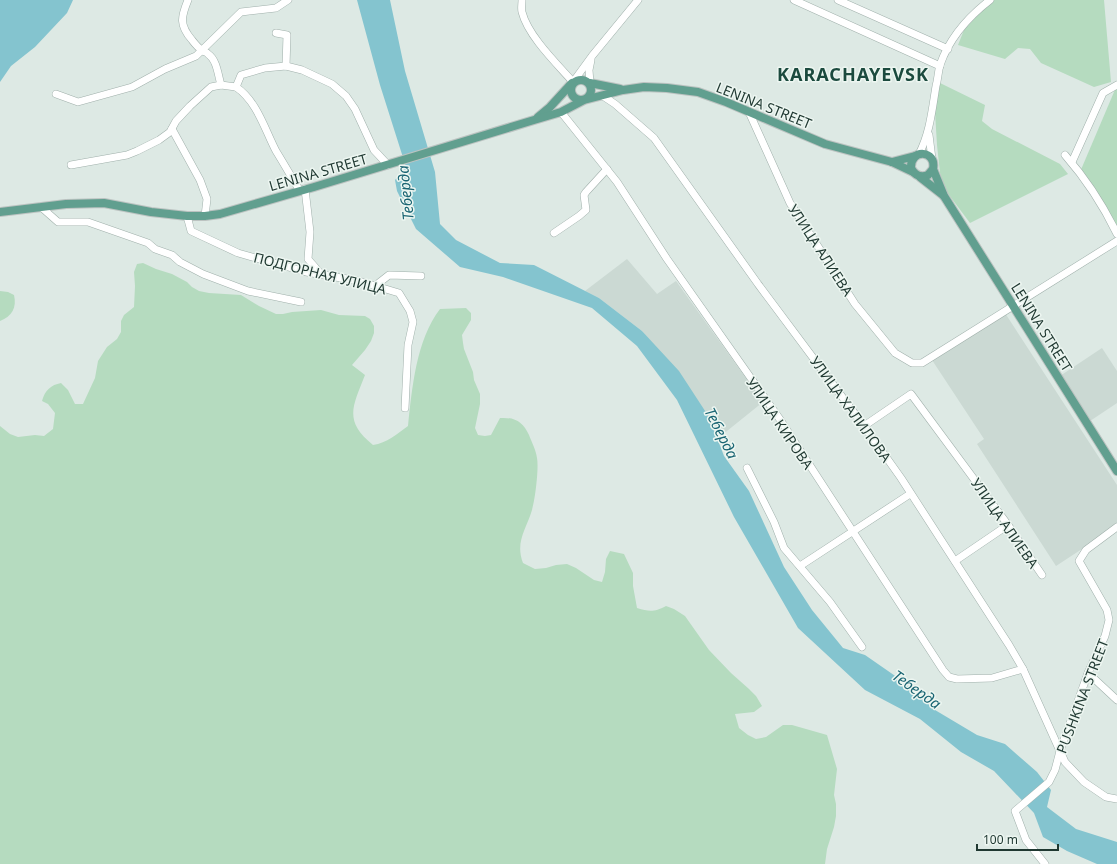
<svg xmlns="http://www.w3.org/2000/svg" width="1117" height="864" font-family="'Noto Sans',sans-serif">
  <rect width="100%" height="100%" fill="#dde9e4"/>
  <!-- built -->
  <g fill="#cbd9d3">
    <polygon points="627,259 657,294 676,281 763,402 717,439 709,417 642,331 599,298 585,291"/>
    <polygon points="1005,313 1117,485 1117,526 1056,566 977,444 984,439 932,360"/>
    <polygon points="1102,348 1117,371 1117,403 1090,421 1060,376"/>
  </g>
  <!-- green -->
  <g fill="#b5dbbf">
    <polygon points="994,0 1104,0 1111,82 1094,87 1041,63 1030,49 1018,48 1005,59 958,45 964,30 989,3"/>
    <polygon points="940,83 985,105 982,121 992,129 1060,164 1068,174 970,223 946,191 940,173 937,145 935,112"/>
    <polygon points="1117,85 1117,234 1080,172"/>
    <path d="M143,263L156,269L172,274L187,282L192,287L199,291L209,293L241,295L259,306L276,314H283L292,312L321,310L339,315L365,316L370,319L374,326V333L371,341L365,350L352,365L365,375C353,406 343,421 373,445C387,443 397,434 408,426C412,389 416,340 440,309L466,308L471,313V320L462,335L463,343L464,349L473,372L474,380L480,394V404L475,428L478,435L485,436L491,435L500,418C515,417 523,422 529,435C532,443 536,450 537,458C539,469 535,500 532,510C526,530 515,542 523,563L535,569L546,568L556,565L567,564L576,568L594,580L602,582L605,572L606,559L610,551L624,554L633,573V586L637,608C650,612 654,612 666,606L674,609L685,616L709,650L731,673L749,689L756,696L762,706L754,712L735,714L739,728L748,735L756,739L766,737L783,725H792L827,735L837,769L834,795L836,804V816L834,827L827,849L825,864H0V426L10,434L18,437L35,435L44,436L53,429L55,413L48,404L42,401C45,390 51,385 61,383L68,390L75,404H83L95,378L98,361L107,347L117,339L121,332V321L124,315L134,307L135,286L134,272L137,264Z"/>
    <path d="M0,291L8,292L14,295C17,308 12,316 0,321Z"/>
  </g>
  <!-- water -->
  <g fill="#84c4cf">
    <polygon points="0,0 73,0 67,13 35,47 11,66 0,82"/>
    <polygon points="357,0 390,0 405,71 435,172 440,224 456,240 500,263 534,265 599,298 642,331 679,371 709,417 724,456 749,491 784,567 812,610 843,648 865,655 901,680 935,710 977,735 1005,744 1037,772 1051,790 1047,807 1076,829 1117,842 1117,864 1097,864 1067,851 1043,837 1034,813 994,771 961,752 920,719 865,690 798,628 734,517 677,400 637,346 592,308 503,277 460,267 416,229 397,191 395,180 406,167 380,85"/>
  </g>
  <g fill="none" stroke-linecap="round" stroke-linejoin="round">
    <!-- minor casing -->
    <g stroke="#a0b0ab" stroke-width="8">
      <g id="minor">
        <path d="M188,0C181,17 179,25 192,40C195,44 198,48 203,51C204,52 207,52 208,54C217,60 218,75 221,85"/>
        <path d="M522,0C522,4 521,9 522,12C528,36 557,64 573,82L592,56L638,0"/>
        <polyline points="794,0 940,66"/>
        <polyline points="838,0 948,49"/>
        <polyline points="276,33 287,35 286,66"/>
        <polyline points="590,83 589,70 591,60"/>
        <path d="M236,87C257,101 265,130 276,151C284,164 292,178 300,191"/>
        <polyline points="56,94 78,102 132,87 165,69 196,56 241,12 276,8 288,0"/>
        <polyline points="603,96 615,104 654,138 758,284 864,426 901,478 1009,645 1023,669 1065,762 1084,782 1106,797 1117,799"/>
        <polyline points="561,112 617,182 667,259 779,418 943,670 949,677 957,679 992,678 1023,669"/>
        <polyline points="749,112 790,203 855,304 895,353 912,363 922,363 1117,241"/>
        <polyline points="172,129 200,180 207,199 205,216"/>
        <polyline points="929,135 932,159"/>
        <path d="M919,154C930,133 932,110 936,86C938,79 938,72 940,65C949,39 968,17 990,0"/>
        <path d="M1065,155C1086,179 1103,205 1117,234"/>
        <polyline points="1072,162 1103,93 1117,85"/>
        <polyline points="71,165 127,155 137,151 159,140 170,132 176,121 190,106 211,87 221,85 236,87 241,75 265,68 286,66 302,70 332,84 346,96 355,109 374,150 388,165"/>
        <polyline points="305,189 310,232 308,259 321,274"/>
        <polyline points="41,207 58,222 88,222 148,243 155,249 172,255 180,262 203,274 248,291 301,302"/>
        <polyline points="187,216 191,231 238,253 306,272 359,281 399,293 410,311 413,322 408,345 405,408"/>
        <polyline points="554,233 579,216 586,210 584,195 586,192 607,169"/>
        <polyline points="375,286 389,275 421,276"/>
        <polyline points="864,426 911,394 1008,525 1042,575"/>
        <polyline points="747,468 774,522 784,548 830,602 862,647"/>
        <polyline points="955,561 1008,525"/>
        <polyline points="800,566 910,494"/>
        <polyline points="1088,673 1117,700"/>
        <polyline points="1045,864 1026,840 1015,811 1049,782 1055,770 1060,751 1088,673 1105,636 1109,620 1107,610 1079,561 1086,550 1117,527"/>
      </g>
    </g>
    <!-- major casing -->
    <g stroke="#bcc3c1" stroke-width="10">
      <g id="major">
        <circle cx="581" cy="90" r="10"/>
        <polyline points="590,83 620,89"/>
        <polyline points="538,117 550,107 572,83"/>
        <polyline points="892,162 915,156"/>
        <path d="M933,169L928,175C921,178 915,176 911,168C910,148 937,150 933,169L944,196L1117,471"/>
        <polyline points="920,177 943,195"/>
        <polyline points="0,212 66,204 104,203 151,212 187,216 205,216 220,214 314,187 534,120 561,112 584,100 623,90 644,87 667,88 698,92 726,102 825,144 892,162 913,172"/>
      </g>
    </g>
    <!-- minor -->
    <use href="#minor" stroke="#fff" stroke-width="7"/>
    <!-- major -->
    <use href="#major" stroke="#619f8f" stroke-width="8"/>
  </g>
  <g text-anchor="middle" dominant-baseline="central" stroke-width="3" stroke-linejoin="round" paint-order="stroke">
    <!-- street labels -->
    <g font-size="14" fill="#1f3831" stroke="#edf6f1">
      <text transform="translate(764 105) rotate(22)">LENINA STREET</text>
      <text transform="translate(318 172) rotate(-16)">LENINA STREET</text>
      <text transform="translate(821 250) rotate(57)">УЛИЦА АЛИЕВА</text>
      <text transform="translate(320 273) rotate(14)">ПОДГОРНАЯ УЛИЦА</text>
      <text transform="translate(1042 327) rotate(58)">LENINA STREET</text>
      <text transform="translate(851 409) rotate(54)">УЛИЦА ХАЛИЛОВА</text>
      <text transform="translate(780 423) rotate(56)">УЛИЦА КИРОВА</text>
      <text transform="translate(1005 523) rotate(55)">УЛИЦА АЛИЕВА</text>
      <text transform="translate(1082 696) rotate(-69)">PUSHKINA STREET</text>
    </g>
    <!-- water labels -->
    <g font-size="15" font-style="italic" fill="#1a6573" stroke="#edf6f1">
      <text transform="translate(405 193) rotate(-96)">Теберда</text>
      <text transform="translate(722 433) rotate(63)">Теберда</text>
      <text transform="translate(917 689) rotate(35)">Теберда</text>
    </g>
    <!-- district labels -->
    <g font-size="18" font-weight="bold" letter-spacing="1" fill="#1b4a3e" stroke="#edf6f1">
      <text x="853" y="74">KARACHAYEVSK</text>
    </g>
  </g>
  <!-- scale -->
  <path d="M977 844v6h81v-6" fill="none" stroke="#1f3831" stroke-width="2"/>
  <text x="983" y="844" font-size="12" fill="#1f3831" stroke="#edf6f1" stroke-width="3" paint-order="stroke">100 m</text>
</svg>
